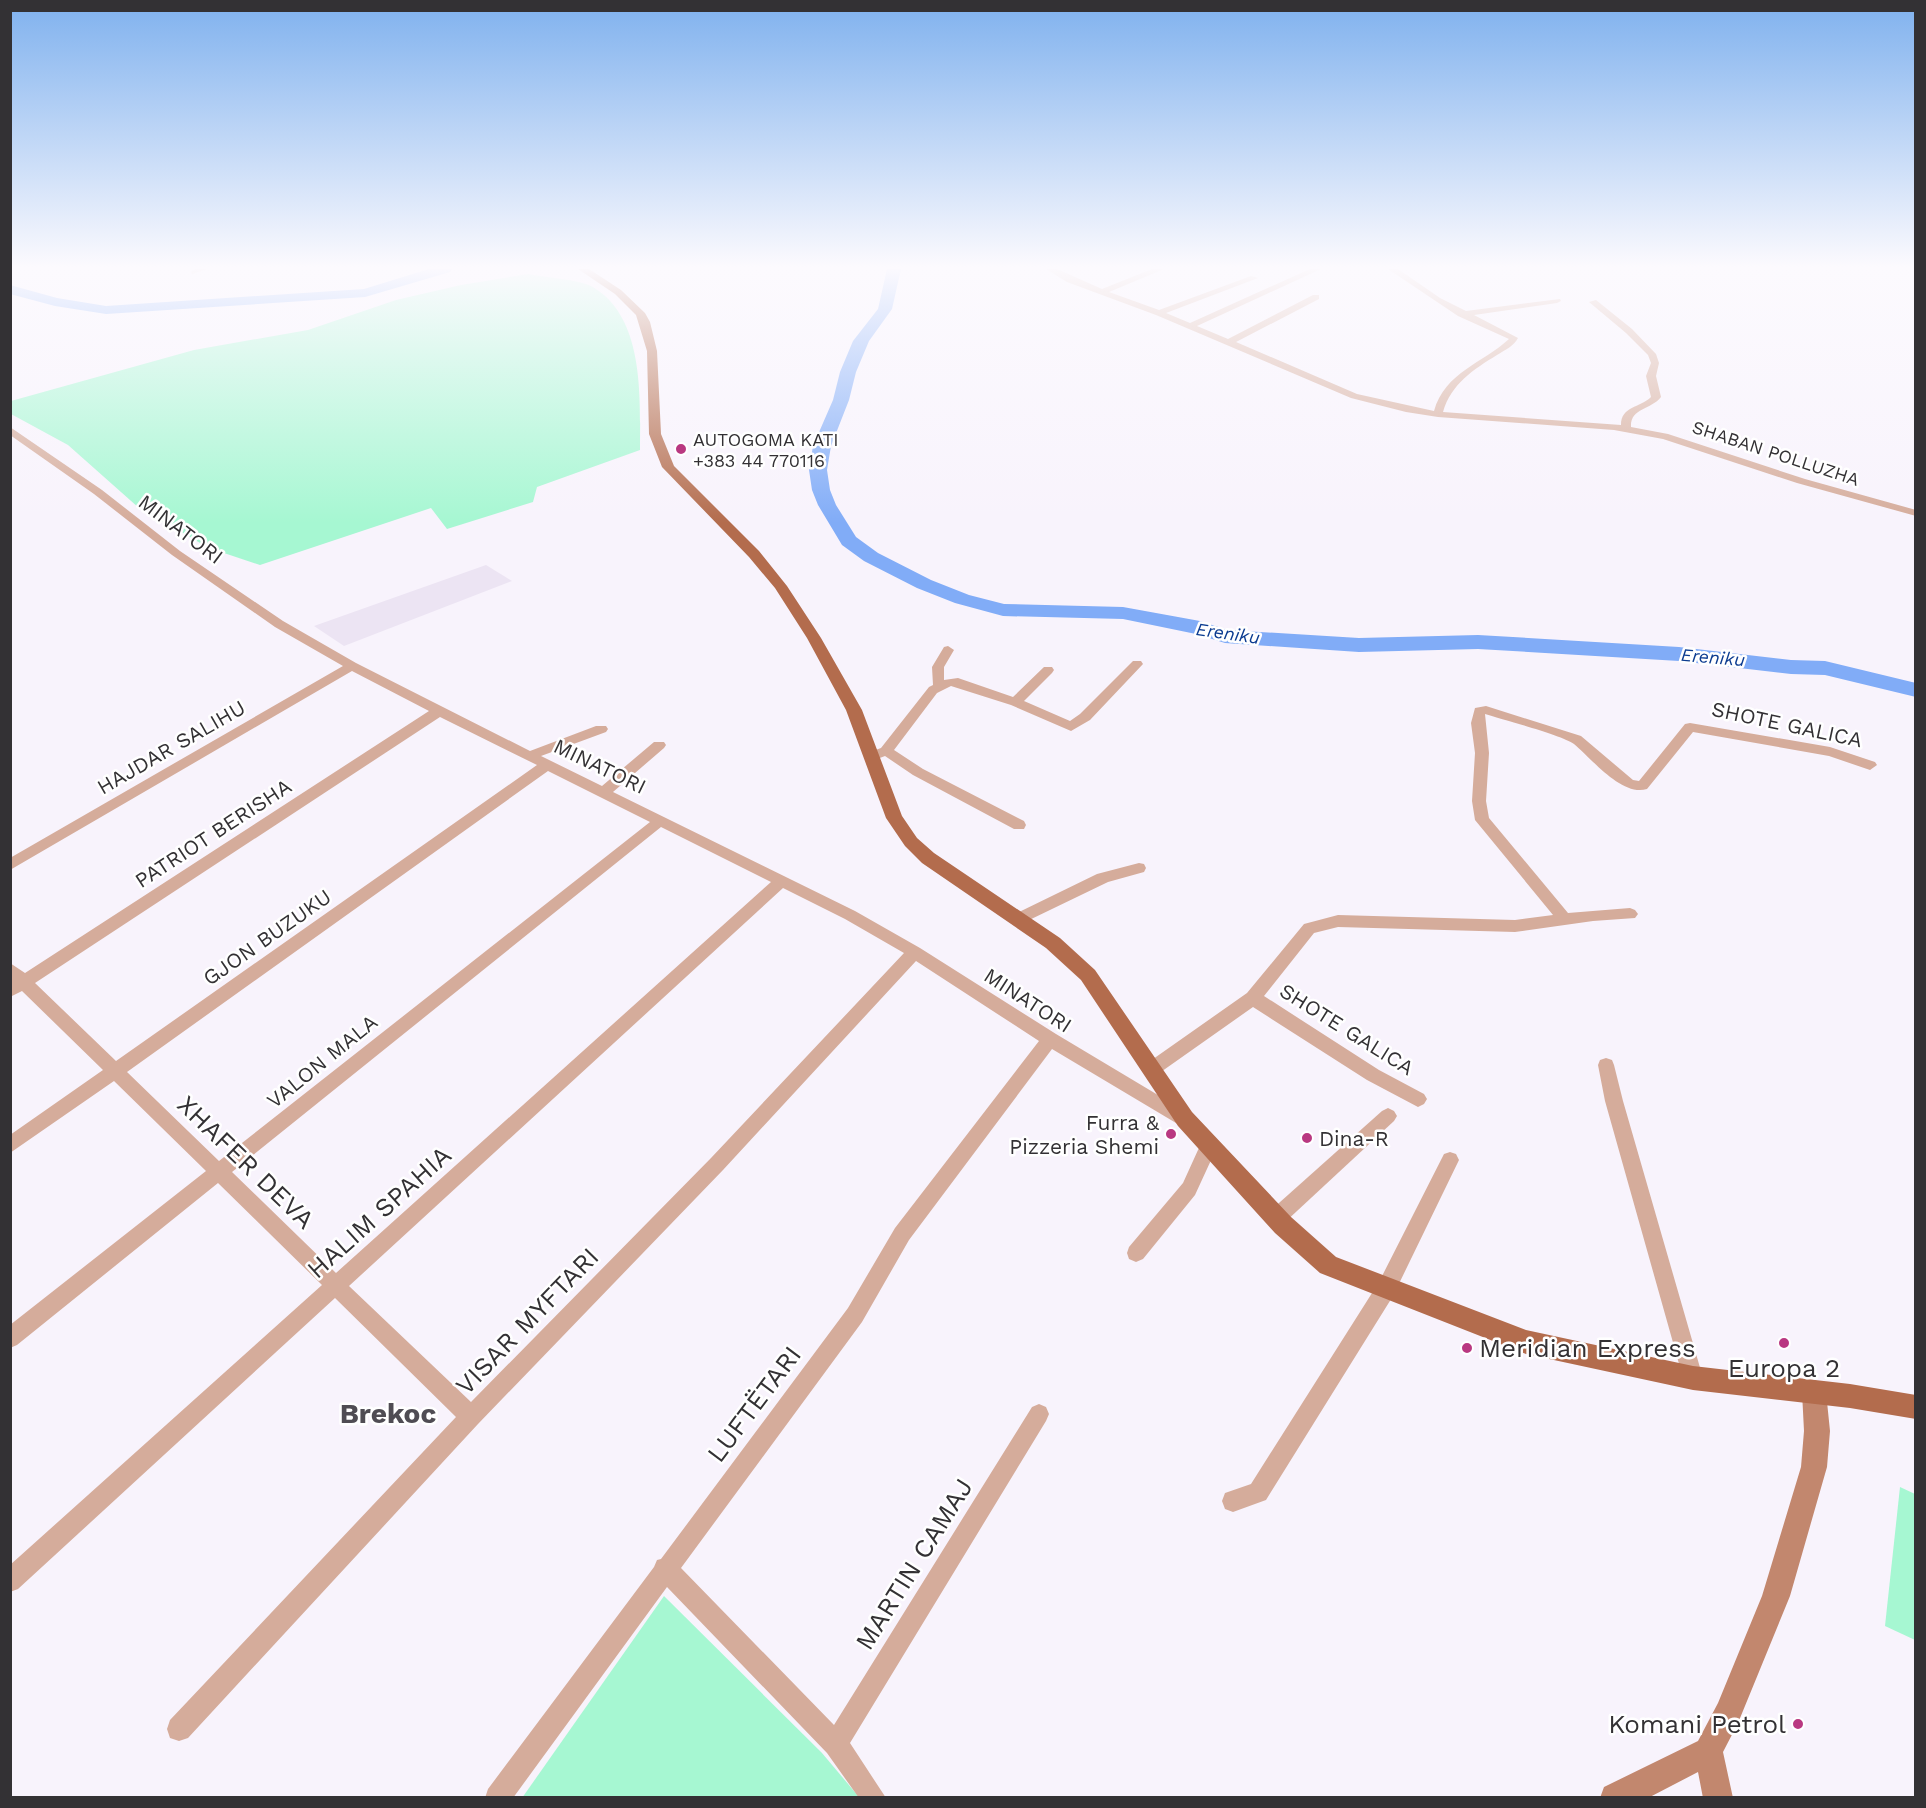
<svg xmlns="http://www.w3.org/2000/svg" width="1926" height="1808" font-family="'Work Sans',sans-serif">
  <rect width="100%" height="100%" fill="#f8f3fc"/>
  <!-- built -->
  <polygon fill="#ece4f3" points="486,565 512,581 344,646 314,626"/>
  <!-- green -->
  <g fill="#a6f7d2">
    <path d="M528,274C543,277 580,280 591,286C645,316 640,397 640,450L537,487L533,502L447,529L431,508L260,565L209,548L139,508L68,445L11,414V401L194,350L308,330L396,300L461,285Z"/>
    <polygon points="1900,1487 1915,1494 1915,1640 1885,1626"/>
    <polygon points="664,1596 822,1753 859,1797 522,1798"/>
  </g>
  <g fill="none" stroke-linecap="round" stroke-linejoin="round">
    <!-- river -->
    <g fill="#81acf7" fill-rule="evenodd">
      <polygon points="429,269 452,269 450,272 365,297 106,314 55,306 10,294 10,285 57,298 106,306 364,289"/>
      <polygon points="887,269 901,269 892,309 869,341 856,372 849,400 831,446 827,470 830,490 836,505 856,537 878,553 931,580 969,595 1004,604 1123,607 1200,621 1227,630 1359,638 1478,635 1679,647 1791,660 1825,661 1916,683 1916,697 1825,675 1791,674 1679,661 1478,649 1359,652 1225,643 1196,634 1123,619 1003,616 955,603 917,588 864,561 842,545 818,505 812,490 809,470 813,446 833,400 840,372 853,341 878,309"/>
    </g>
    <!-- minor -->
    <g fill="#d5ac9b" fill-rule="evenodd">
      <polygon points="195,269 208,269 192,274 191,272"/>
      <path d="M1046,269H1057L1102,289L1152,269H1164L1109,292L1159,310L1251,276L1258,278L1166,313L1190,323L1310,269H1321L1197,326L1228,339L1313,295H1319V299L1236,342L1357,394L1434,411C1445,372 1483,363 1509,339L1458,316L1388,269H1398L1440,298L1466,311L1560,299L1561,301L1557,303L1474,315L1518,338C1514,346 1505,350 1497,355C1474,369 1451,384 1443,412L1621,425C1621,406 1640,408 1651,397L1646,376L1651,363L1648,355L1626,333L1589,302L1596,300L1632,329L1656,354L1659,363L1656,376L1661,397C1651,410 1630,408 1631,427L1668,434L1805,479L1916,510V516L1797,483L1663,439L1614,430L1438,417L1406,412L1351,398L1156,315L1067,282Z"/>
      <path d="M10,427L102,490L180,551L283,621L356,663L530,751L596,726H606L608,729L606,732L541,756L602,786L654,742H664L666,745L664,748L613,792L855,911L920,948L1056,1034L1188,1113L1191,1118L1188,1123L1182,1126L1176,1123L1052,1049L909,1240L862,1322L681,1568L834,1725L1032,1407L1039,1404L1046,1407L1049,1414L1046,1421L850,1743L886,1798H859L827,1753L667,1587L513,1798H485L488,1789L654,1567L657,1560L661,1559L848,1308L895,1228L1039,1041L916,961L723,1170L478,1424L188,1738L179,1741L170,1738L167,1729L170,1720L456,1417L335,1298L18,1589L10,1592V1565L322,1285L218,1183L17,1345L10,1348V1325L206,1171L114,1081L10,1153V1135L103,1070L22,991L10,997L12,981L10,963L25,973L429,711L352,671L10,870V858L343,666L275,627L172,555L94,494L10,435ZM440,717L537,765L116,1061L35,983ZM548,771L650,822L219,1161L127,1072ZM661,827L771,882L336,1273L232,1172ZM783,888L845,919L904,953L711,1158L471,1402L349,1286Z"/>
      <polygon points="948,646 954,650 944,667 944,680 958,678 1013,697 1044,667 1052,667 1054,670 1052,673 1024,701 1070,721 1080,714 1133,661 1141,661 1143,664 1090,720 1071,731 1011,705 951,686 937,693 894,750 923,769 1024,821 1026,825 1024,829 1014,829 913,775 885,756 872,761 865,756 867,753 881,748 929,687 933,685 932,667 944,647"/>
      <path d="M1486,706L1581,736L1633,780L1639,781L1685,724L1690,723L1830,747L1875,762L1877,765L1870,770L1829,756L1693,732L1647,789C1622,797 1592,759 1574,744C1562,735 1504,720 1485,714L1489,753L1486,801L1489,818L1568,913L1630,908L1635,910L1638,914L1635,918L1593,921L1515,932L1338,927L1314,933L1264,996L1379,1070L1424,1094L1427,1099L1424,1104L1418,1107L1367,1080L1253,1007L1158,1074L1152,1076L1146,1074L1144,1069L1146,1064L1247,993L1304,924L1338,915L1515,920L1553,915L1475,820L1472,801L1475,753L1471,723L1475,708Z"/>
      <polygon points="1139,863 1144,864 1146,868 1144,872 1108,882 1023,923 1013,923 1010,919 1013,915 1097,874"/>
      <polygon points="1606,1058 1612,1060 1614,1065 1623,1101 1703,1378 1700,1385 1693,1388 1686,1385 1683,1378 1605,1101 1598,1065 1600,1060"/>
      <polygon points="1388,1108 1394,1111 1397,1116 1394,1121 1283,1224 1276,1227 1269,1224 1267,1218 1269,1212 1382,1111"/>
      <polygon points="1209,1137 1215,1139 1218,1145 1195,1195 1143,1259 1136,1262 1129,1259 1127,1253 1129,1247 1183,1183 1203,1139"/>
      <polygon points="1450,1152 1456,1154 1459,1160 1393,1296 1266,1500 1233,1512 1225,1509 1222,1501 1225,1493 1251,1484 1379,1282 1444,1154"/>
    </g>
    <!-- secondary -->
    <polygon fill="#c2876e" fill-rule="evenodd" points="1814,1380 1823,1383 1826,1392 1830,1431 1827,1467 1790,1596 1738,1723 1723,1752 1733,1798 1703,1798 1698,1772 1648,1798 1600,1798 1604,1787 1698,1741 1718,1703 1762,1596 1801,1467 1804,1431 1802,1392 1805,1383"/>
    <!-- primary -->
    <polygon fill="#b36c4d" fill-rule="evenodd" points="578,269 589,269 621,290 645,313 650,322 657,351 661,434 674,466 759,551 787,586 821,638 862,710 902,816 917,838 934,853 1060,938 1095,970 1192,1112 1291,1217 1336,1257 1526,1330 1693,1366 1850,1384 1916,1395 1916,1419 1850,1408 1693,1390 1526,1354 1320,1273 1275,1233 1178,1126 1081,980 1046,948 922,863 905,846 886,818 846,710 807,638 775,588 749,557 662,467 649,434 647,351 636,315 615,294"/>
  </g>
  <!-- sky -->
  <linearGradient id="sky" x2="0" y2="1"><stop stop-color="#7fb1ee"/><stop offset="0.51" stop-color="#fcfafe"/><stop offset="1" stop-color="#fcfafe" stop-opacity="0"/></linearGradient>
  <rect width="1926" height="523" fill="url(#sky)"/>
  <!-- markers -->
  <g fill="#b93881" stroke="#fff" stroke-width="2">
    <circle cx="681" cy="449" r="6"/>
    <circle cx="1171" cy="1134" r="6"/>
    <circle cx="1307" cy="1138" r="6"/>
    <circle cx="1784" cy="1343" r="6"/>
    <circle cx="1467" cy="1348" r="6"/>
    <circle cx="1798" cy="1724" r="6"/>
  </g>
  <g text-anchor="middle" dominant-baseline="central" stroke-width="5" stroke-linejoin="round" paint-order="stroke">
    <!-- far-poi labels -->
    <g font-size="18" fill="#333134" stroke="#fff" text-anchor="start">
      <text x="693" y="439">AUTOGOMA KATI<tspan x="693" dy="21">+383 44 770116</tspan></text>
    </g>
    <!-- far-street labels -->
    <g font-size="18" fill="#333134" stroke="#fff">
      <text transform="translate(1776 453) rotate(18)">SHABAN POLLUZHA</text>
    </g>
    <!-- far-water labels -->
    <g font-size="18" font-style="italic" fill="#0b3b90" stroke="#fff">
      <text transform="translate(1228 633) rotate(8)">Ereniku</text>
      <text transform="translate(1713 657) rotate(5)">Ereniku</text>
    </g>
    <!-- street labels -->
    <g font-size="21" fill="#333134" stroke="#fff">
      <text transform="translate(181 529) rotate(37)">MINATORI</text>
      <text transform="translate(1787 724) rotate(12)">SHOTE GALICA</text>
      <text transform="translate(171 747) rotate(-30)">HAJDAR SALIHU</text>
      <text transform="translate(600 766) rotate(26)">MINATORI</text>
      <text transform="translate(213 833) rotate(-33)">PATRIOT BERISHA</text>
      <text transform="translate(267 937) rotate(-35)">GJON BUZUKU</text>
      <text transform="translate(1028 1000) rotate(33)">MINATORI</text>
      <text transform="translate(1347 1029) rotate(32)">SHOTE GALICA</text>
      <text transform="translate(322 1061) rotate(-39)">VALON MALA</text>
    </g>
    <!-- poi labels -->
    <g font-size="21" fill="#333134" stroke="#fff" text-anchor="end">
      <text x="1159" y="1122">Furra &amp;<tspan x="1159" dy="24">Pizzeria Shemi</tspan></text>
      <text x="1319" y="1138" text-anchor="start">Dina-R</text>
    </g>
    <!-- near-street labels -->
    <g font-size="26" fill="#333134" stroke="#fff">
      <text transform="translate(246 1162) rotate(44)">XHAFER DEVA</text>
      <text transform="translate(379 1212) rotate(-42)">HALIM SPAHIA</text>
      <text transform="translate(527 1321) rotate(-46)">VISAR MYFTARI</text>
      <text transform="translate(754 1404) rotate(-53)">LUFTËTARI</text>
      <text transform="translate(914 1564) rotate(-58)">MARTIN CAMAJ</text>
    </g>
    <!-- near-poi labels -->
    <g font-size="26" fill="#333134" stroke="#fff" text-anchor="start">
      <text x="1479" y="1348">Meridian Express</text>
      <text x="1784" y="1368" text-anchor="middle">Europa 2</text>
      <text x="1786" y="1724" text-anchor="end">Komani Petrol</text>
    </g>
    <!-- near-quarter labels -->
    <g font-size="28" font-weight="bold" fill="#4f4c53" stroke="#fff">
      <text x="388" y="1413">Brekoc</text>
    </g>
  </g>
  <!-- border -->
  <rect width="1926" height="1808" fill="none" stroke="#333134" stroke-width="24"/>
</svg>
